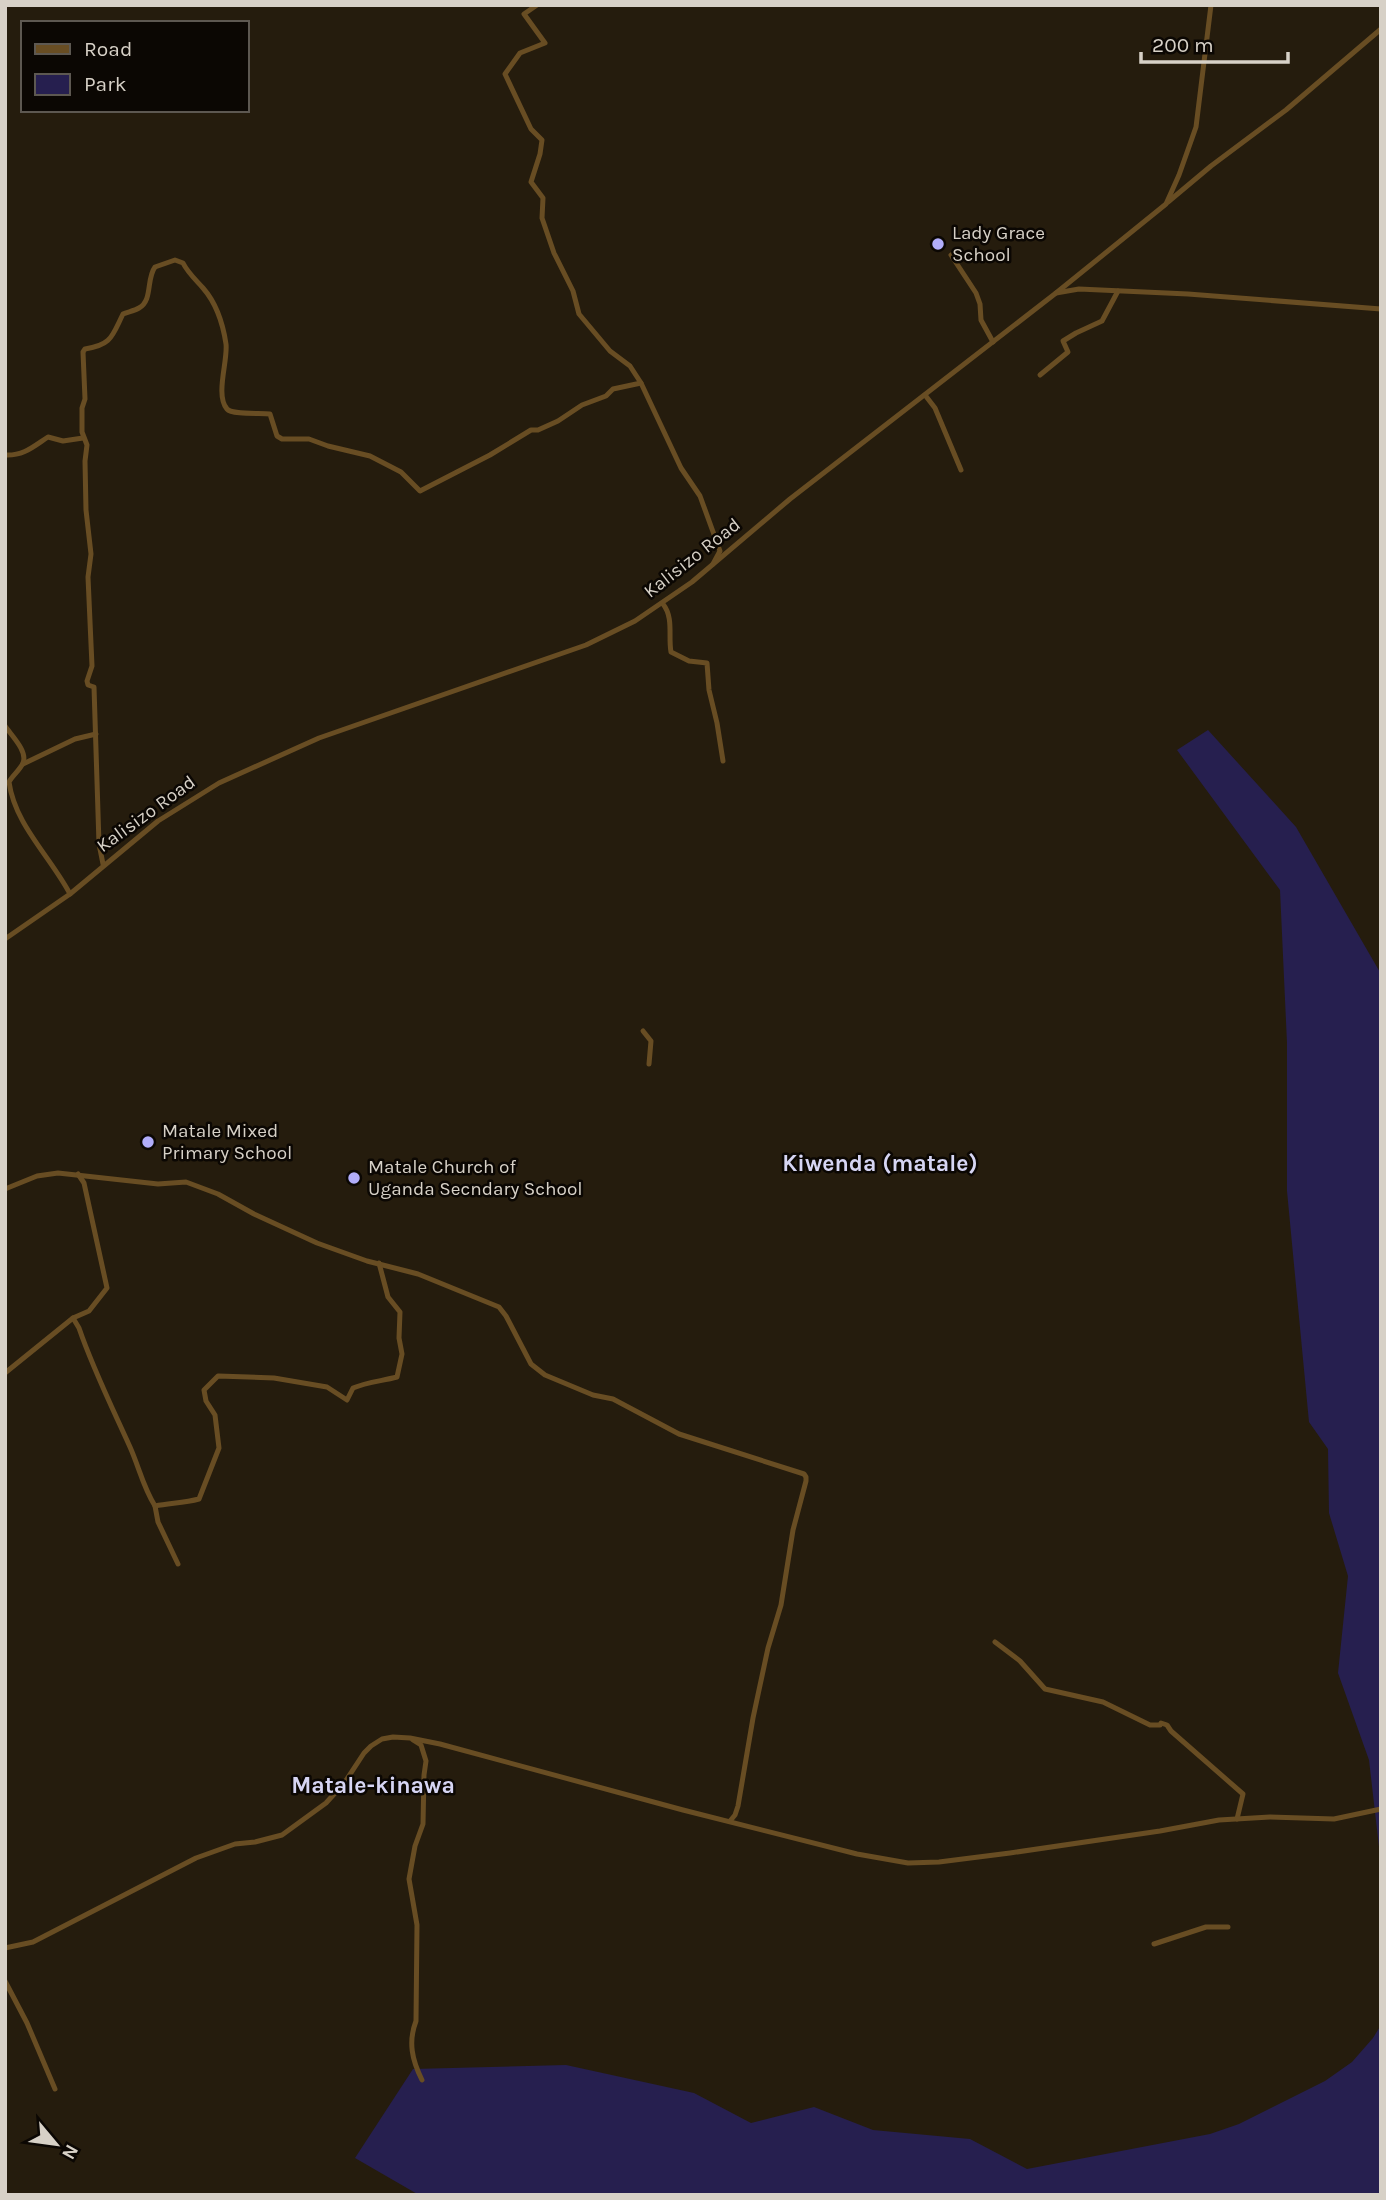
<svg xmlns="http://www.w3.org/2000/svg" width="1386" height="2200" font-family="Karla,sans-serif">
  <rect width="100%" height="100%" fill="#251c0d"/>
  <!-- green -->
  <g fill="#261f4f">
    <polygon points="1208,730 1296,827 1381,974 1381,1864 1369,1760 1338,1673 1348,1576 1329,1513 1328,1449 1309,1422 1287,1191 1287,1043 1280,890 1177,750"/>
    <polygon points="1381,2025 1381,2195 419,2195 355,2158 413,2069 566,2065 694,2093 751,2123 814,2107 873,2130 970,2139 1027,2169 1210,2134 1239,2124 1325,2081 1352,2062 1373,2038"/>
  </g>
  <g fill="none" stroke-linecap="round" stroke-linejoin="round">
    <!-- minor -->
    <g stroke="#684d23" stroke-width="5">
      <polyline points="537,5 524,14 545,43 520,53 505,74 531,129 542,140 540,154 531,182 543,198 542,218 554,253 573,291 579,314 610,351 630,366 641,383 681,468 700,496 720,551 713,564"/>
      <polyline points="1168,202 1211,166 1286,110 1381,29"/>
      <polyline points="951,255 976,293 980,304 981,320 993,342"/>
      <polyline points="1056,293 1079,289 1188,294 1381,309"/>
      <polyline points="1040,375 1068,352 1063,341 1076,333 1102,321 1118,291"/>
      <polyline points="925,395 935,408 961,470"/>
      <path d="M5,455C24,456 34,446 48,437L63,441L83,438"/>
      <path d="M663,604C674,618 668,636 671,652L689,661L707,663L709,690L717,723L723,761"/>
      <path d="M5,726C11,735 28,751 23,763C20,770 12,776 9,782C15,825 50,856 70,894"/>
      <polyline points="23,764 75,739 96,734"/>
      <path d="M103,864L99,844L94,687L88,685L87,681L92,666L88,577L91,554L86,510L85,461L87,445L82,432V408L85,399L83,352L85,349C112,345 112,336 123,314C127,312 134,311 139,308C153,300 146,279 155,267L175,260L183,263C188,273 196,280 203,288C217,304 223,324 226,344C228,361 215,395 227,409C232,415 260,413 270,414L277,436L282,439H309L328,446L370,456L401,472L420,491L490,455L531,430H538L558,421L582,405L606,396L613,389L641,383"/>
      <polyline points="5,939 70,894 158,821 219,783 319,738 586,645 635,621 692,582 790,499 1056,293 1166,204 1179,175 1196,127 1211,5"/>
      <polyline points="643,1031 651,1041 649,1064"/>
      <polyline points="5,1189 37,1176 58,1173 158,1184 186,1182 218,1194 254,1214 317,1243 367,1261 418,1274 499,1307 506,1316 531,1364 545,1375 593,1395 613,1399 679,1434 804,1474 806,1477 806,1481 793,1530 781,1605 768,1648 753,1718 738,1806 735,1815 730,1821"/>
      <path d="M73,1318L79,1328C93,1369 112,1407 130,1447C139,1467 143,1487 155,1506"/>
      <polyline points="5,1373 73,1318 89,1311 107,1288 84,1183 78,1174"/>
      <path d="M178,1564L158,1522L155,1506C170,1503 184,1503 199,1499L219,1448L215,1415L206,1401L204,1390L218,1376L274,1378L327,1387L347,1400L353,1388C367,1382 382,1381 397,1377L402,1354L399,1338L400,1312L388,1297L379,1263"/>
      <polyline points="995,1642 1020,1661 1045,1689 1103,1702 1150,1725 1160,1725"/>
      <polyline points="1161,1723 1167,1725 1171,1731 1243,1794 1237,1819"/>
      <path d="M413,1740L421,1745L426,1761L424,1775L423,1824L415,1846L409,1879L417,1925L416,2021C408,2042 412,2060 422,2080"/>
      <polyline points="1154,1944 1206,1927 1228,1927"/>
      <polyline points="5,1948 33,1942 196,1858 235,1844 255,1842 282,1835 326,1803 345,1782 364,1753 371,1746 382,1739 393,1737 410,1738 440,1744 683,1810 857,1854 908,1863 939,1862 1010,1853 1160,1831 1219,1820 1270,1817 1334,1819 1381,1809"/>
      <polyline points="5,1981 27,2023 55,2089"/>
    </g>
  </g>
  <!-- markers -->
  <g fill="#b1adfa" stroke="#0b0703" stroke-width="2.5">
    <circle cx="938" cy="244" r="7"/>
    <circle cx="148" cy="1142" r="7"/>
    <circle cx="354" cy="1178" r="7"/>
  </g>
  <g text-anchor="middle" dominant-baseline="central" stroke-width="5" stroke-linejoin="round" paint-order="stroke">
    <!-- poi labels -->
    <g font-size="19" fill="#d7d1c7" stroke="#0b0703" text-anchor="start">
      <text x="952" y="233">Lady Grace<tspan x="952" dy="22">School</tspan></text>
      <text x="162" y="1131">Matale Mixed<tspan x="162" dy="22">Primary School</tspan></text>
      <text x="368" y="1167">Matale Church of<tspan x="368" dy="22">Uganda Secndary School</tspan></text>
    </g>
    <!-- street labels -->
    <g font-size="19" fill="#d7d1c7" stroke="#0b0703">
      <text transform="translate(692 558) rotate(-38)">Kalisizo Road</text>
      <text transform="translate(146 814) rotate(-36)">Kalisizo Road</text>
    </g>
    <!-- quarter labels -->
    <g font-size="23" font-weight="bold" fill="#d6d5f3" stroke="#0b0703">
      <text x="880" y="1163">Kiwenda (matale)</text>
      <text x="373" y="1785">Matale-kinawa</text>
    </g>
  </g>
  <!-- border -->
  <rect width="1386" height="2200" fill="none" stroke="#d7d1c7" stroke-width="14"/>
  <!-- legend -->
  <rect x="21" y="21" width="228" height="91" fill="#0b0703" stroke="#5d5851" stroke-width="2"/>
  <rect x="35" y="44" width="35" height="10" fill="#684d23" stroke="#5d5851" stroke-width="2"/>
  <text x="84" y="56" font-size="21" fill="#d7d1c7">Road</text>
  <rect x="35" y="74" width="35" height="21" fill="#261f4f" stroke="#5d5851" stroke-width="2"/>
  <text x="84" y="91" font-size="21" fill="#d7d1c7">Park</text>
  <!-- north arrow -->
  <g transform="translate(56 2144) rotate(119)" stroke="#0b0703" stroke-width="5" paint-order="stroke">
  <path d="M0-5L12 26L0 18L-12 26Z" fill="#d7d1c7"/>
  <text y="-10" font-size="19" font-weight="bold" text-anchor="middle" fill="#d7d1c7">N</text>
  </g>
  <!-- scale -->
  <path d="M1141 52v10h147v-10" fill="none" stroke="#d7d1c7" stroke-width="3.5"/>
  <text x="1152" y="52" font-size="21" fill="#d7d1c7" stroke="#0b0703" stroke-width="5" paint-order="stroke">200 m</text>
</svg>
